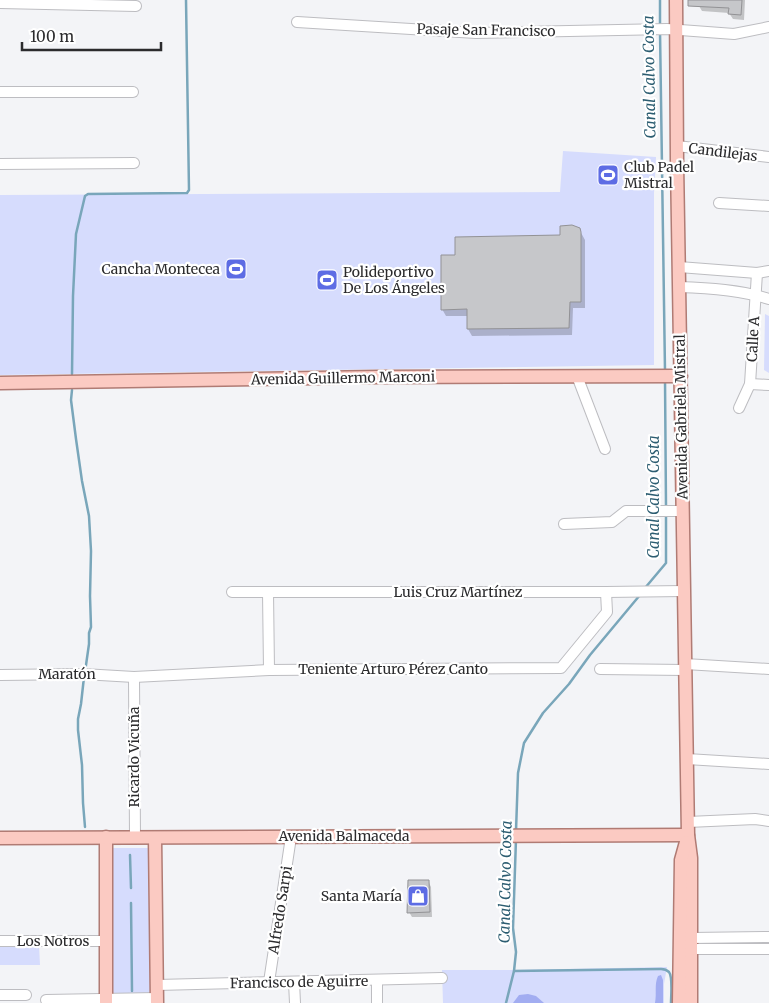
<svg xmlns="http://www.w3.org/2000/svg" width="769" height="1003" font-family="Merriweather,serif">
  <rect width="100%" height="100%" fill="#f3f4f7"/>
  <!-- green -->
  <g fill="#d6dcfd">
    <polygon points="563,151 656,157 654,193 654,365 0,375 0,195 560,192"/>
    <polygon points="765,314 769,316 769,373 764,370"/>
    <polygon points="107,848 154,848 155,1003 110,1003"/>
    <polygon points="0,945 39,945 40,965 0,965"/>
    <polygon points="667,967 664,984 664,1003 443,1003 442,970 511,970"/>
  </g>
  <!-- forest -->
  <g fill="#a2adf1">
    <path d="M661,975L663,980V1003H655C657,993 654,985 658,976Z"/>
    <polygon points="528,994 536,996 544,1003 513,1003 519,995"/>
  </g>
  <!-- shadow -->
  <g fill="#0003">
    <polygon points="699,0 745,0 744,20 733,19 729,13 702,11 699,6"/>
    <polygon points="579,229 585,240 585,308 573,308 572,335 472,336 468,329 468,316 446,316 442,309 456,256 562,236"/>
    <polygon points="428,881 431,887 432,917 412,917 409,912"/>
  </g>
  <g fill="none" stroke-linecap="round" stroke-linejoin="round">
    <!-- stream -->
    <g stroke="#79a6ba" stroke-width="2.5">
      <polyline points="660,0 660,26"/>
      <polyline points="660,31 665,371"/>
      <polyline points="72,374 73,296 76,234 85,196 88,194 187,193 189,190 186,0"/>
      <polyline points="665,379 666,508"/>
      <polyline points="72,390 71,400 76,439 82,481 89,516 91,551 90,596 91,627 89,633 89,644 85,672"/>
      <polyline points="645,588 666,563 666,514"/>
      <polyline points="84,677 81,704 78,719 78,730 82,765 83,803 85,827"/>
      <polyline points="516,831 518,773 524,743 543,713 569,684 590,655 640,595"/>
      <polyline points="130,855 131,888"/>
      <polyline points="131,903 132,991"/>
      <path d="M514,971L661,969C664,969 667,970 669,972C673,977 671,996 671,1003"/>
      <polyline points="506,1003 514,971 516,952 513,928 516,839"/>
    </g>
  </g>
  <!-- building -->
  <g fill="#c6c7ca" stroke="#929295">
    <polygon points="688,0 742,0 741,15 728,14 729,8 688,6"/>
    <polygon points="572,225 580,228 581,232 581,302 570,302 569,328 467,329 467,309 441,310 441,255 455,255 455,237 560,235 560,226"/>
    <polygon points="408,880 429,880 430,912 407,913"/>
  </g>
  <g fill="none" stroke-linecap="round" stroke-linejoin="round">
    <!-- minor casing -->
    <g stroke="#bdbdc1" stroke-width="12">
      <g id="minor">
        <polyline points="0,3 136,6"/>
        <polyline points="297,22 476,33 667,29 734,34 769,27"/>
        <polyline points="0,92 133,92"/>
        <polyline points="677,146 769,157"/>
        <polyline points="0,164 134,163"/>
        <polyline points="719,203 769,206"/>
        <polyline points="679,267 757,273 769,271"/>
        <path d="M679,287C709,288 741,290 769,299"/>
        <polyline points="577,376 605,449"/>
        <polyline points="750,384 769,385"/>
        <polyline points="739,408 750,384 757,273"/>
        <polyline points="564,524 612,522 626,511 683,511"/>
        <polyline points="232,592 606,592 684,591"/>
        <polyline points="268,592 269,670"/>
        <polyline points="685,664 769,669"/>
        <polyline points="600,669 685,670"/>
        <polyline points="0,675 83,674 134,677 269,670 561,668 607,612 606,592"/>
        <polyline points="134,677 135,837"/>
        <polyline points="687,759 769,764"/>
        <polyline points="688,822 755,819 769,821"/>
        <polyline points="691,938 769,937"/>
        <polyline points="0,941 106,941"/>
        <polyline points="691,949 769,949"/>
        <polyline points="269,982 291,837"/>
        <polyline points="294,982 295,1003"/>
        <polyline points="157,985 442,978"/>
        <polyline points="0,995 26,995"/>
        <polyline points="46,1000 157,998"/>
        <polyline points="377,1003 377,980"/>
      </g>
    </g>
    <!-- major casing -->
    <g stroke="#b07b74" stroke-width="15">
      <g id="major">
        <polyline points="676,0 677,162 688,835 691,858 691,1003"/>
        <polyline points="0,383 377,377 681,376"/>
        <polyline points="106,837 106,1003"/>
        <polyline points="0,838 688,835"/>
        <polyline points="155,838 157,1003"/>
        <polyline points="679,1003 681,860 686,842"/>
      </g>
    </g>
    <!-- minor -->
    <use href="#minor" stroke="#fff" stroke-width="10"/>
    <!-- major -->
    <use href="#major" stroke="#fbcac2" stroke-width="12"/>
  </g>
  <!-- icons -->
  <defs>
    <g id="stadium-square" transform="scale(1.125)"><rect x="-9" y="-9" width="18" height="18" rx="4" fill="#5d6ce4" stroke="#fff"/><path d="M0-5a6.5 5 0 1 0 0 10a6.5 5 0 1 0 0-10ZM-3.5-1.8h7v3.6h-7Z" fill="#fff"/></g>
    <g id="shop-square" transform="scale(1.125)"><rect x="-9" y="-9" width="18" height="18" rx="4" fill="#5d6ce4" stroke="#fff"/><path d="M-5-2.5h2.3a2.7 3.5 0 0 1 5.4 0H5L5.5 6h-11ZM-1.5-2.5h3a1.5 2.3 0 0 0-3 0Z" fill="#fff"/></g>
  </defs>
  <g fill-rule="evenodd">
    <use href="#stadium-square" x="608" y="175"/>
    <use href="#stadium-square" x="236" y="269"/>
    <use href="#stadium-square" x="327" y="280"/>
    <use href="#shop-square" x="418" y="896"/>
  </g>
  <g text-anchor="middle" dominant-baseline="central" stroke-width="4.5" stroke-linejoin="round" paint-order="stroke">
    <!-- street labels -->
    <g font-size="14" fill="#2b2b2d" stroke="#fff">
      <text transform="translate(486 30) rotate(1)">Pasaje San Francisco</text>
      <text transform="translate(723 152) rotate(7)">Candilejas</text>
      <text transform="translate(753 339) rotate(-87)">Calle A</text>
      <text transform="translate(343 378) rotate(-1)">Avenida Guillermo Marconi</text>
      <text transform="translate(681 417) rotate(-91)">Avenida Gabriela Mistral</text>
      <text x="458" y="592">Luis Cruz Martínez</text>
      <text x="393" y="669">Teniente Arturo Pérez Canto</text>
      <text x="67" y="674">Maratón</text>
      <text transform="translate(134 757) rotate(-90)">Ricardo Vicuña</text>
      <text x="344" y="836">Avenida Balmaceda</text>
      <text transform="translate(280 910) rotate(-81)">Alfredo Sarpi</text>
      <text x="53" y="941">Los Notros</text>
      <text transform="translate(299 982) rotate(-1)">Francisco de Aguirre</text>
    </g>
    <!-- poi labels -->
    <g font-size="14" fill="#2b2b2d" stroke="#fff" text-anchor="start">
      <text x="624" y="167">Club Padel<tspan x="624" dy="16">Mistral</tspan></text>
      <text x="220" y="269" text-anchor="end">Cancha Montecea</text>
      <text x="343" y="272">Polideportivo<tspan x="343" dy="16">De Los Ángeles</tspan></text>
      <text x="402" y="896" text-anchor="end">Santa María</text>
    </g>
    <!-- water labels -->
    <g font-size="15" font-style="italic" fill="#2c5d71" stroke="#fff">
      <text transform="translate(649 77) rotate(-91)">Canal Calvo Costa</text>
      <text transform="translate(653 497) rotate(-90)">Canal Calvo Costa</text>
      <text transform="translate(505 882) rotate(-89)">Canal Calvo Costa</text>
    </g>
  </g>
  <!-- scale -->
  <path d="M22 42v8h139v-8" fill="none" stroke="#2b2b2d" stroke-width="2.5"/>
  <text x="30" y="42" font-size="15" fill="#2b2b2d" stroke="#ffffff" stroke-width="4" paint-order="stroke">100 m</text>
</svg>
